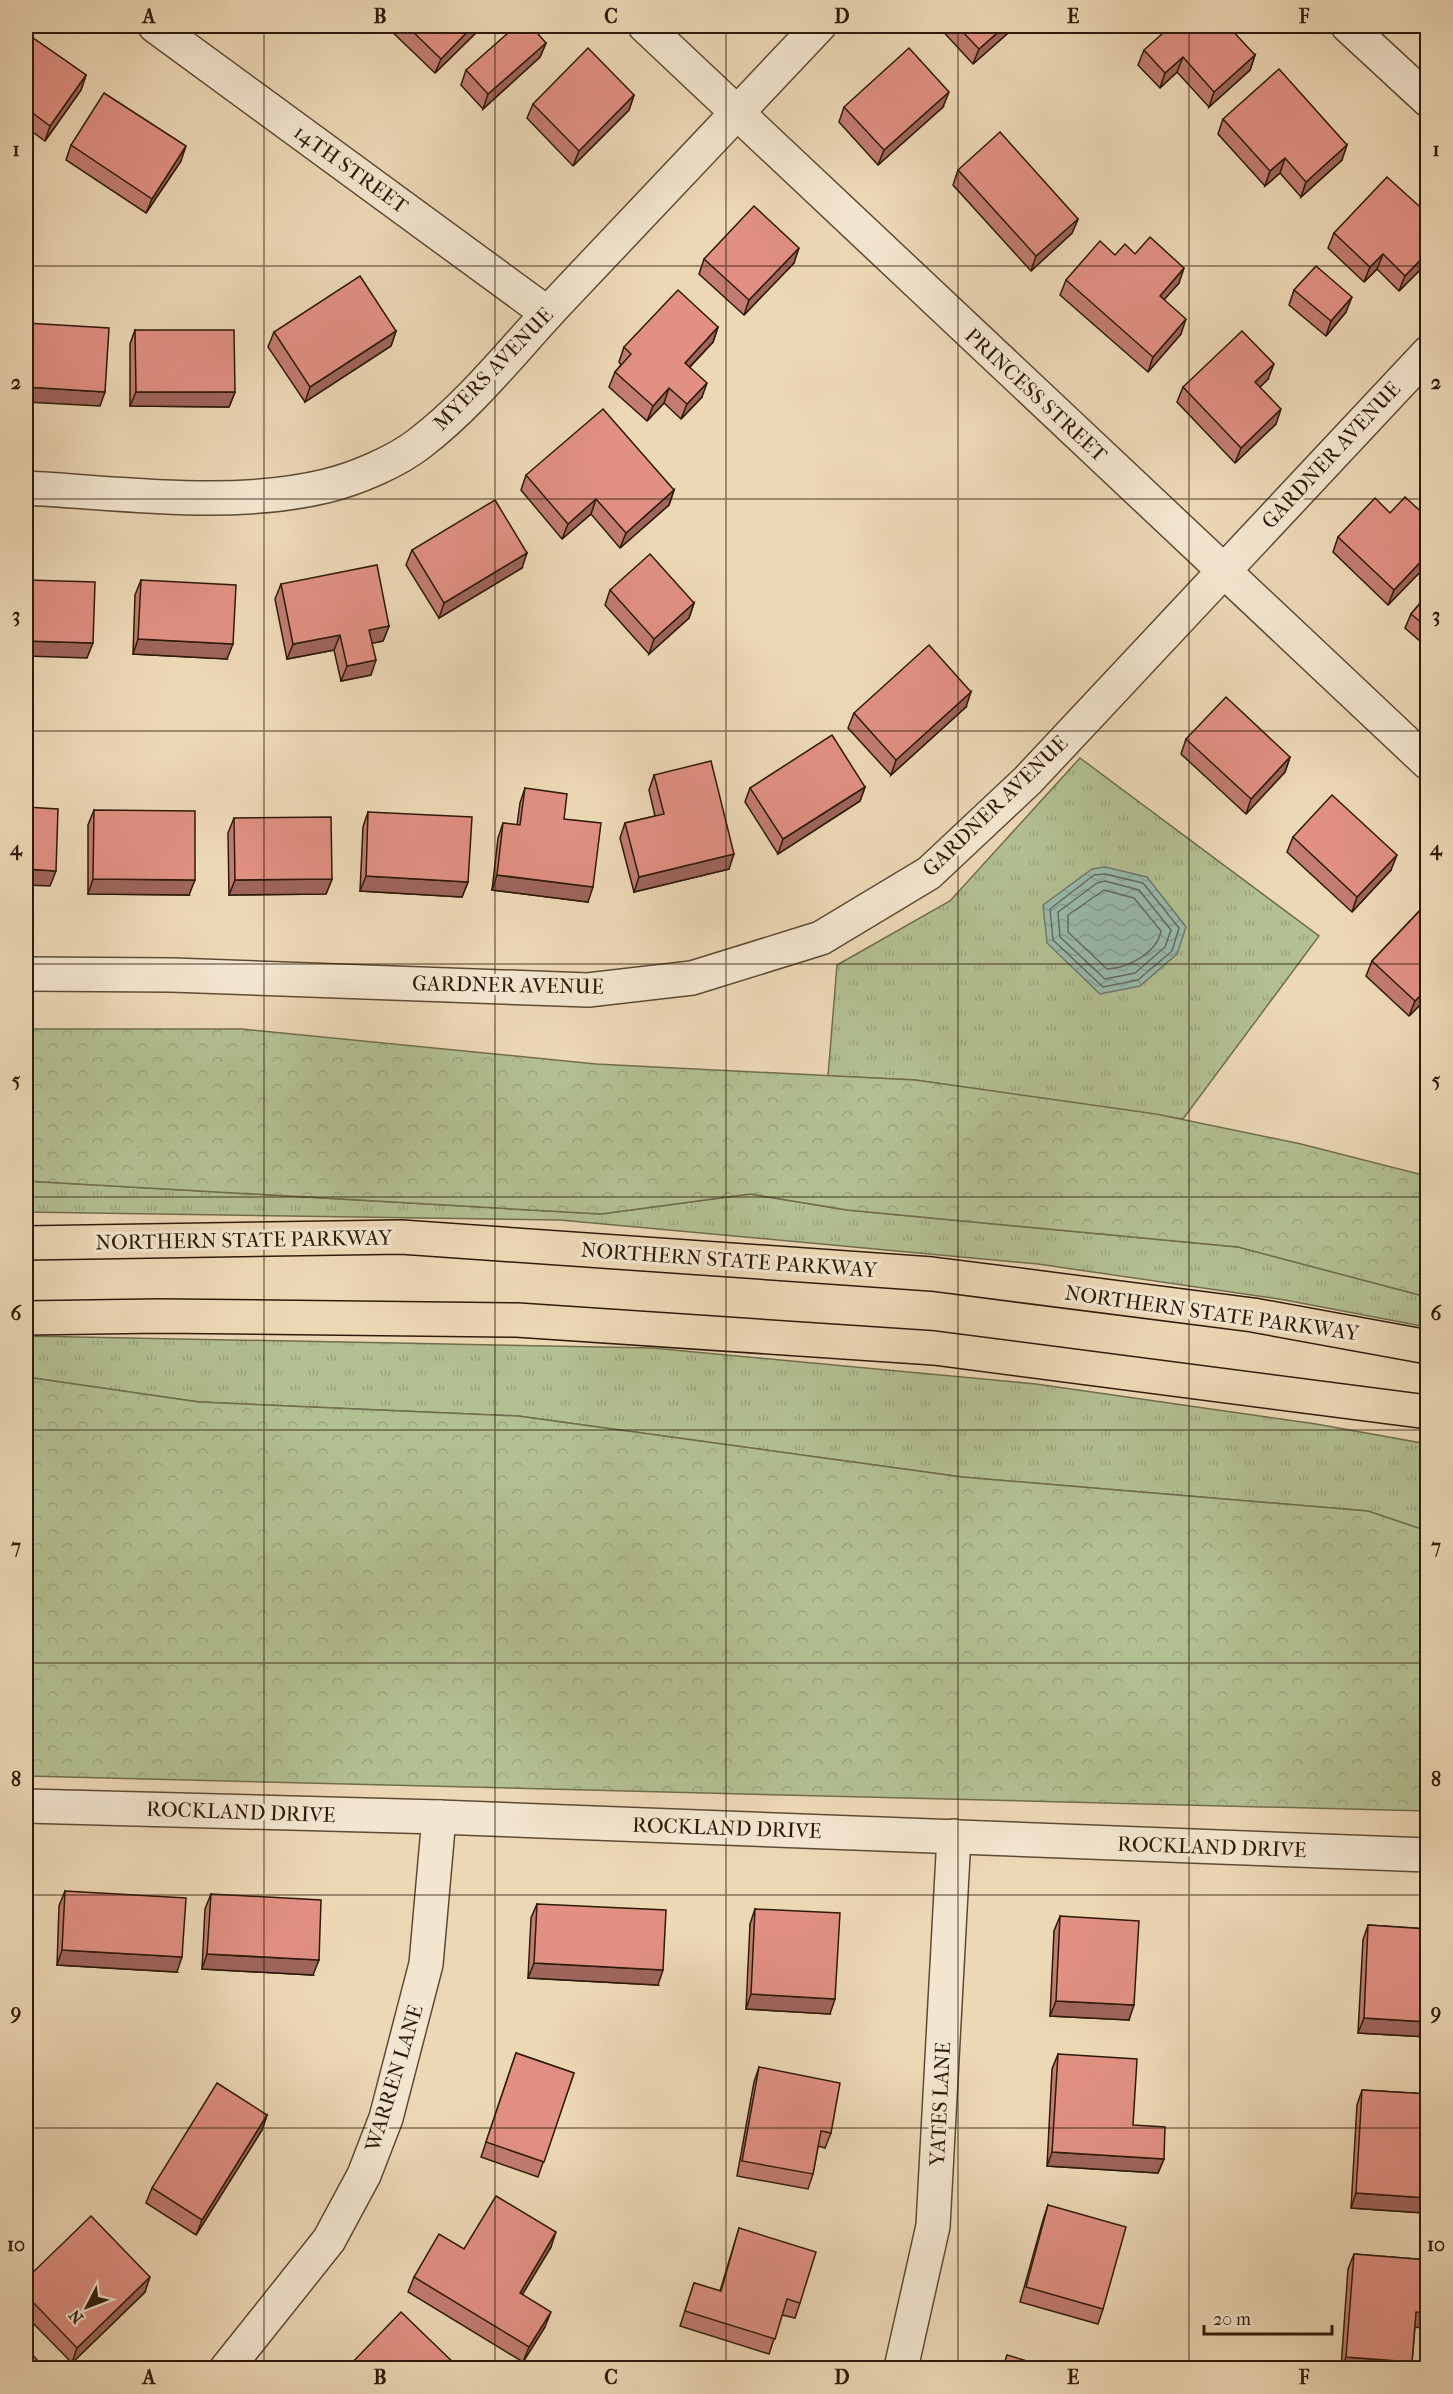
<svg xmlns="http://www.w3.org/2000/svg" width="1453" height="2394" font-family="'IM FELL French Canon',serif">
  <defs>
    <pattern id="grass-tufts" width="24" height="20" patternUnits="userSpaceOnUse" patternTransform="scale(1.5)"><rect width="24" height="20" fill="#b3c092"/><path d="M3 7l-1-3M5 7V3M7 7l1-3M15 17l-1-3M17 17v-4M19 17l1-3" fill="none" stroke="#9aa47d"/></pattern>
    <pattern id="forest-crowns" width="20" height="18" patternUnits="userSpaceOnUse" patternTransform="scale(1.5)"><rect width="20" height="18" fill="#b3c092"/><path d="M2 6a3 3 0 1 1 6 0M12 15a3 3 0 1 1 6 0" fill="none" stroke="#9aa47d"/></pattern>
    <pattern id="water-waves" width="16" height="10" patternUnits="userSpaceOnUse" patternTransform="scale(1.5)"><rect width="16" height="10" fill="#99baad"/><path d="M0 5q4-4 8 0t8 0" fill="none" stroke="#849f94"/></pattern>
  </defs>
  <rect width="100%" height="100%" fill="#edd8b6"/>
  <filter id="stains"><feTurbulence type="fractalNoise" baseFrequency=".00333" numOctaves="4"/><feColorMatrix values="0 0 0 0 .2 0 0 0 0 .09 0 0 0 0 .02 0 0 0 .5 -.17"/></filter>
  <radialGradient id="worn" r=".72"><stop offset=".6" stop-color="#630" stop-opacity="0"/><stop offset="1" stop-color="#630" stop-opacity=".3"/></radialGradient>
  <!-- grass -->
  <g fill="url(#grass-tufts)" stroke="#706d4e" stroke-width="1.5">
    <polygon points="1080,758 1319,936 1183,1119 915,1080 828,1076 837,965 950,901"/>
    <polygon points="26,1181 601,1214 750,1194 847,1210 1238,1247 1427,1297 1427,1327 1285,1300 1038,1264 560,1220 26,1212"/>
    <polygon points="26,1336 652,1348 1036,1384 1316,1424 1427,1444 1427,1531 1368,1511 962,1477 518,1416 199,1402 26,1377"/>
  </g>
  <!-- forest -->
  <g fill="url(#forest-crowns)" stroke="#706d4e" stroke-width="1.5">
    <polygon points="26,1029 242,1029 596,1064 915,1080 1156,1114 1301,1144 1427,1176 1427,1297 1238,1247 847,1210 750,1194 601,1214 26,1181"/>
    <polygon points="26,1377 199,1402 518,1416 962,1477 1368,1511 1427,1531 1427,1811 26,1776"/>
  </g>
  <!-- water -->
  <polygon fill="url(#water-waves)" stroke="#6e7a6b" stroke-width="1.5" points="1105,867 1147,877 1186,927 1177,954 1140,986 1100,994 1047,943 1043,905 1092,869"/>
  <g fill="none" stroke-linecap="round" stroke-linejoin="round">
    <!-- shore -->
    <g stroke="#646a5b" stroke-width="1.5">
      <polygon points="1105,874 1143,883 1179,928 1172,951 1138,980 1103,987 1053,940 1050,909 1094,875"/>
      <polygon points="1105,881 1139,890 1171,930 1165,947 1135,973 1105,979 1060,937 1058,912 1097,883"/>
      <path d="M1104,890L1134,898L1161,931C1157,953 1128,968 1107,969L1068,932V915Z"/>
    </g>
    <!-- minor casing -->
    <g stroke="#5e4a34" stroke-width="36">
      <g id="minor">
        <polyline points="155,26 547,313"/>
        <polyline points="645,26 1428,763"/>
        <polyline points="1348,26 1428,100"/>
        <path d="M26,488C122,493 231,509 326,486C355,479 396,462 420,443C472,403 513,350 558,302C645,210 732,118 819,26"/>
        <polyline points="26,974 172,975 588,990 692,978 821,938 929,873 1028,780 1428,353"/>
        <polyline points="26,1806 439,1817 1428,1855"/>
        <polyline points="227,2368 329,2240 364,2175 386,2118 426,1964 439,1817"/>
        <polyline points="901,2368 933,2226 954,1836"/>
      </g>
    </g>
    <!-- highway casing -->
    <g stroke="#2e1a09" stroke-width="36">
      <g id="highway">
        <polyline points="26,1243 401,1237 932,1274 1253,1315 1428,1347"/>
        <polyline points="26,1318 159,1316 517,1320 934,1348 1428,1412"/>
      </g>
    </g>
    <!-- minor -->
    <use href="#minor" stroke="#f3e6d0" stroke-width="33"/>
    <!-- highway -->
    <use href="#highway" stroke="#edd8b6" stroke-width="33"/>
  </g>
  <!-- wall -->
  <g fill="#c27c71" stroke="#2e1a09" stroke-width="1.5">
    <polygon points="386,26 483,26 435,73"/>
    <polygon points="938,26 1016,26 973,64"/>
    <polygon points="26,33 86,75 81,90 45,141 26,127"/>
    <polygon points="546,43 540,57 483,109 461,85 466,70"/>
    <polygon points="1144,50 1255,55 1250,70 1209,107 1177,72 1160,88 1138,65"/>
    <polygon points="634,95 629,110 573,166 527,118 533,104"/>
    <polygon points="844,107 943,107 878,165 839,122"/>
    <polygon points="1223,119 1342,160 1301,197 1280,173 1265,186 1218,134"/>
    <polygon points="71,145 181,161 146,213 66,160"/>
    <polygon points="958,170 1078,219 1072,233 1031,271 953,185"/>
    <polygon points="1428,214 1428,262 1399,291 1377,269 1364,282 1328,248 1334,233"/>
    <polygon points="1135,254 1179,283 1164,299 1181,334 1148,372 1060,295 1066,280"/>
    <polygon points="704,259 794,263 744,315 699,274"/>
    <polygon points="1294,290 1346,312 1326,336 1289,305"/>
    <polygon points="718,327 713,342 690,367 702,397 681,419 664,403 647,421 609,387 615,372 621,365 619,362 624,347"/>
    <polygon points="135,330 235,392 229,407 130,406 130,344"/>
    <polygon points="396,331 391,346 305,402 268,347 274,332"/>
    <polygon points="1268,379 1260,387 1276,424 1235,463 1177,402 1183,387"/>
    <polygon points="526,475 674,490 669,505 620,548 591,514 562,539 521,490"/>
    <polygon points="1390,513 1428,518 1428,564 1388,605 1333,552 1338,537"/>
    <polygon points="412,550 522,568 439,618 406,565"/>
    <polygon points="141,580 227,659 133,654 135,595"/>
    <polygon points="281,584 389,626 383,641 372,643 371,675 341,681 334,650 287,659 275,599"/>
    <polygon points="610,590 694,603 689,618 649,654 605,605"/>
    <polygon points="1428,594 1428,648 1405,628 1411,614"/>
    <polygon points="966,707 891,775 848,728 854,713"/>
    <polygon points="1186,739 1290,757 1285,772 1246,814 1181,754"/>
    <polygon points="654,775 729,869 634,892 620,838 625,823 655,816 649,790"/>
    <polygon points="865,787 860,801 778,854 745,802 750,788"/>
    <polygon points="525,788 564,819 588,902 492,890 498,838 503,823 517,825 520,803"/>
    <polygon points="94,810 189,895 88,894 88,825"/>
    <polygon points="368,812 468,882 462,897 360,891 363,827"/>
    <polygon points="234,818 332,879 326,894 229,895 228,833"/>
    <polygon points="1293,837 1391,870 1352,912 1287,852"/>
    <polygon points="1428,902 1428,997 1409,1016 1366,976 1372,961"/>
    <polygon points="65,1891 177,1972 57,1965 59,1906"/>
    <polygon points="211,1894 313,1975 202,1969 205,1909"/>
    <polygon points="537,1904 658,1985 528,1978 531,1918"/>
    <polygon points="755,1909 830,2014 746,2009 750,1924"/>
    <polygon points="1060,1916 1129,2020 1050,2016 1054,1931"/>
    <polygon points="1368,1925 1428,1929 1428,2037 1358,2033 1363,1940"/>
    <polygon points="516,2053 574,2073 538,2177 481,2157"/>
    <polygon points="1058,2054 1133,2125 1164,2159 1158,2173 1047,2166 1052,2069"/>
    <polygon points="759,2067 831,2133 825,2148 818,2146 813,2174 808,2189 737,2176 754,2082"/>
    <polygon points="1362,2090 1428,2094 1428,2202 1424,2213 1351,2208 1357,2105"/>
    <polygon points="267,2115 262,2130 196,2235 146,2203 152,2188"/>
    <polygon points="1048,2205 1103,2309 1098,2324 1020,2302 1043,2220"/>
    <polygon points="739,2228 800,2303 795,2318 782,2315 769,2354 680,2326 694,2283 720,2291"/>
    <polygon points="551,2247 522,2295 545,2327 523,2362 408,2292 414,2277 464,2249"/>
    <polygon points="1354,2254 1428,2260 1428,2326 1427,2328 1415,2327 1412,2362 1410,2368 1341,2368 1348,2269"/>
    <polygon points="26,2279 145,2292 72,2363 26,2316"/>
  </g>
  <!-- shaded-wall -->
  <g fill="#9e655c" stroke="#2e1a09" stroke-width="1.5">
    <polygon points="473,26 483,26 435,73 441,59"/>
    <polygon points="1005,26 1016,26 973,64 979,49"/>
    <polygon points="546,43 540,57 483,109 488,94"/>
    <polygon points="1255,55 1250,70 1209,107 1214,92"/>
    <polygon points="1183,57 1177,72 1160,88 1165,73"/>
    <polygon points="86,75 81,90 45,141 50,126"/>
    <polygon points="949,92 943,107 878,165 884,150"/>
    <polygon points="634,95 629,110 573,166 579,151"/>
    <polygon points="1347,145 1342,160 1301,197 1306,182"/>
    <polygon points="186,146 181,161 146,213 152,199"/>
    <polygon points="1285,158 1280,173 1265,186 1270,171"/>
    <polygon points="1078,219 1072,233 1031,271 1036,256"/>
    <polygon points="799,248 794,263 744,315 749,300"/>
    <polygon points="1428,252 1428,262 1399,291 1405,276"/>
    <polygon points="1383,254 1377,269 1364,282 1370,267"/>
    <polygon points="1184,268 1179,283 1154,311 1160,296"/>
    <polygon points="1352,297 1346,312 1326,336 1331,321"/>
    <polygon points="1186,319 1181,334 1148,372 1153,357"/>
    <polygon points="718,327 713,342 680,377 685,363"/>
    <polygon points="396,331 391,346 305,402 310,387"/>
    <polygon points="1274,364 1268,379 1250,397 1255,382"/>
    <polygon points="707,383 702,397 681,419 687,404"/>
    <polygon points="26,387 105,392 100,406 26,402"/>
    <polygon points="669,388 664,403 647,421 653,406"/>
    <polygon points="136,392 235,392 229,407 130,406"/>
    <polygon points="1281,409 1276,424 1235,463 1241,448"/>
    <polygon points="674,490 669,505 620,548 626,533"/>
    <polygon points="596,499 591,514 562,539 568,524"/>
    <polygon points="527,553 522,568 439,618 444,603"/>
    <polygon points="1428,554 1428,564 1388,605 1394,590"/>
    <polygon points="694,603 689,618 649,654 654,639"/>
    <polygon points="389,626 383,641 364,645 369,630"/>
    <polygon points="340,635 334,650 287,659 293,644"/>
    <polygon points="138,639 233,644 227,659 133,654"/>
    <polygon points="26,641 93,643 87,658 26,656"/>
    <polygon points="376,660 371,675 341,681 347,666"/>
    <polygon points="971,692 966,707 891,775 896,760"/>
    <polygon points="1290,757 1285,772 1246,814 1251,799"/>
    <polygon points="865,787 860,801 778,854 783,839"/>
    <polygon points="734,854 729,869 634,892 639,877"/>
    <polygon points="1397,855 1391,870 1352,912 1357,897"/>
    <polygon points="26,869 56,871 50,886 26,885"/>
    <polygon points="497,875 593,887 588,902 492,890"/>
    <polygon points="366,876 468,882 462,897 360,891"/>
    <polygon points="93,879 195,880 189,895 88,894"/>
    <polygon points="332,879 326,894 229,895 235,880"/>
    <polygon points="1428,988 1428,997 1409,1016 1415,1001"/>
    <polygon points="62,1950 182,1957 177,1972 57,1965"/>
    <polygon points="207,1954 319,1960 313,1975 202,1969"/>
    <polygon points="534,1963 663,1970 658,1985 528,1978"/>
    <polygon points="751,1994 835,1999 830,2014 746,2009"/>
    <polygon points="1056,2001 1134,2005 1129,2020 1050,2016"/>
    <polygon points="1364,2018 1428,2022 1428,2037 1358,2033"/>
    <polygon points="267,2115 262,2130 196,2235 202,2220"/>
    <polygon points="1052,2152 1164,2159 1158,2173 1047,2166"/>
    <polygon points="1356,2193 1428,2198 1428,2202 1424,2213 1351,2208"/>
    <polygon points="556,2232 551,2247 514,2308 520,2293"/>
    <polygon points="150,2277 145,2292 72,2363 77,2348"/>
    <polygon points="551,2312 545,2327 523,2362 529,2347"/>
    <polygon points="1416,2312 1428,2313 1428,2326 1427,2328 1410,2327"/>
    <polygon points="1346,2357 1412,2362 1410,2368 1342,2368"/>
  </g>
  <!-- building -->
  <g fill="#e19083" stroke="#2e1a09" stroke-width="1.5">
    <polygon points="407,26 473,26 441,59"/>
    <polygon points="516,26 531,26 546,43 488,94 466,70"/>
    <polygon points="957,26 1005,26 979,49"/>
    <polygon points="1171,26 1228,26 1255,55 1214,92 1183,57 1165,73 1144,50"/>
    <polygon points="26,33 86,75 50,126 26,108"/>
    <polygon points="588,48 634,95 579,151 533,104"/>
    <polygon points="909,48 949,92 884,150 844,107"/>
    <polygon points="1279,69 1347,145 1306,182 1285,158 1270,171 1223,119"/>
    <polygon points="104,93 186,146 152,199 71,145"/>
    <polygon points="1000,132 1078,219 1036,256 958,170"/>
    <polygon points="1387,177 1428,214 1428,252 1405,276 1383,254 1370,267 1334,233"/>
    <polygon points="754,206 799,248 749,300 704,259"/>
    <polygon points="1150,237 1184,268 1160,296 1186,319 1153,357 1066,280 1100,241 1115,255 1125,244 1135,254"/>
    <polygon points="1316,266 1352,297 1331,321 1294,290"/>
    <polygon points="360,276 396,331 310,387 274,332"/>
    <polygon points="678,290 718,327 685,363 707,383 687,404 669,388 653,406 615,372 631,354 624,347"/>
    <polygon points="26,323 109,328 105,392 26,387"/>
    <polygon points="135,330 234,330 235,392 136,392"/>
    <polygon points="1242,331 1274,364 1255,382 1281,409 1241,448 1183,387"/>
    <polygon points="603,409 674,490 626,533 596,499 568,524 526,475"/>
    <polygon points="1405,497 1428,518 1428,554 1394,590 1338,537 1375,498 1390,513"/>
    <polygon points="495,500 527,553 444,603 412,550"/>
    <polygon points="650,554 694,603 654,639 610,590"/>
    <polygon points="377,565 389,626 369,630 376,660 347,666 340,635 293,644 281,584"/>
    <polygon points="26,580 95,582 93,643 26,641"/>
    <polygon points="141,580 236,585 233,644 138,639"/>
    <polygon points="1428,594 1428,628 1411,614"/>
    <polygon points="929,645 971,692 896,760 854,713"/>
    <polygon points="1226,697 1290,757 1251,799 1186,739"/>
    <polygon points="832,735 865,787 783,839 750,788"/>
    <polygon points="711,761 734,854 639,877 625,823 664,814 654,775"/>
    <polygon points="525,788 567,794 564,819 601,823 593,887 497,875 503,823 520,825"/>
    <polygon points="1332,795 1397,855 1357,897 1293,837"/>
    <polygon points="26,807 58,809 56,871 26,869"/>
    <polygon points="94,810 195,811 195,880 93,879"/>
    <polygon points="368,812 472,817 468,882 366,876"/>
    <polygon points="331,817 332,879 235,880 234,818"/>
    <polygon points="1428,902 1428,988 1415,1001 1372,961"/>
    <polygon points="65,1891 186,1898 182,1957 62,1950"/>
    <polygon points="211,1894 321,1900 319,1960 207,1954"/>
    <polygon points="537,1904 666,1910 663,1970 534,1963"/>
    <polygon points="755,1909 840,1913 835,1999 751,1994"/>
    <polygon points="1060,1916 1139,1921 1134,2005 1056,2001"/>
    <polygon points="1368,1925 1428,1929 1428,2022 1364,2018"/>
    <polygon points="516,2053 574,2073 544,2162 486,2142"/>
    <polygon points="1058,2054 1137,2059 1133,2125 1165,2127 1164,2159 1052,2152"/>
    <polygon points="759,2067 840,2083 831,2133 821,2131 813,2174 742,2161"/>
    <polygon points="217,2083 267,2115 202,2220 152,2188"/>
    <polygon points="1362,2090 1428,2094 1428,2198 1356,2193"/>
    <polygon points="496,2196 556,2232 520,2293 551,2312 529,2347 414,2277 439,2234 464,2249"/>
    <polygon points="1048,2205 1126,2227 1103,2309 1026,2287"/>
    <polygon points="91,2216 150,2277 77,2348 26,2295 26,2279"/>
    <polygon points="739,2228 816,2252 800,2303 787,2299 775,2339 685,2311 694,2283 721,2291"/>
    <polygon points="1354,2254 1428,2260 1428,2313 1416,2312 1412,2362 1346,2357"/>
    <polygon points="401,2312 459,2368 347,2368"/>
    <polygon points="26,2347 44,2368 26,2368"/>
    <polygon points="1007,2355 1051,2368 1003,2368"/>
  </g>
  <!-- grid -->
  <path fill="none" stroke="#2e1a09" stroke-width="1.5" stroke-opacity="0.55" d="M264,26V2368M495,26V2368M726,26V2368M958,26V2368M1189,26V2368M26,266H1428M26,499H1428M26,731H1428M26,964H1428M26,1197H1428M26,1430H1428M26,1663H1428M26,1895H1428M26,2128H1428"/>
  <g text-anchor="middle" dominant-baseline="central" stroke-width="6" stroke-linejoin="round" paint-order="stroke">
    <!-- street labels -->
    <g font-size="21" fill="#2e1a09" stroke="#f3e6d0">
      <text transform="translate(351 169) rotate(36)">14TH STREET</text>
      <text transform="translate(493 369) rotate(-46)">MYERS AVENUE</text>
      <text transform="translate(1036 395) rotate(43)">PRINCESS STREET</text>
      <text transform="translate(1331 455) rotate(-47)">GARDNER AVENUE</text>
      <text transform="translate(995 806) rotate(-44)">GARDNER AVENUE</text>
      <text transform="translate(508 985) rotate(1)">GARDNER AVENUE</text>
      <text transform="translate(244 1240) rotate(-1)">NORTHERN STATE PARKWAY</text>
      <text transform="translate(729 1260) rotate(4)">NORTHERN STATE PARKWAY</text>
      <text transform="translate(1212 1313) rotate(8)">NORTHERN STATE PARKWAY</text>
      <text transform="translate(241 1812) rotate(2)">ROCKLAND DRIVE</text>
      <text transform="translate(727 1828) rotate(2)">ROCKLAND DRIVE</text>
      <text transform="translate(1212 1847) rotate(2)">ROCKLAND DRIVE</text>
      <text transform="translate(394 2078) rotate(-73)">WARREN LANE</text>
      <text transform="translate(940 2104) rotate(-87)">YATES LANE</text>
    </g>
  </g>
  <!-- margin -->
  <rect width="1453" height="2394" fill="none" stroke="#edd8b6" stroke-width="66"/>
  <!-- north arrow -->
  <g transform="translate(87 2307) rotate(228)" stroke="#f3e6d0" stroke-width="4.5" paint-order="stroke">
  <path d="M0-4.5L10 22L0 15L-10 22Z" fill="#2e1a09"/>
  <text y="-9" font-size="16" font-weight="bold" text-anchor="middle" fill="#2e1a09">N</text>
  </g>
  <!-- scale -->
  <path d="M1204 2325v9h128v-9" fill="none" stroke="#2e1a09" stroke-width="3"/>
  <text x="1213" y="2325" font-size="18" fill="#2e1a09" stroke="#f3e6d0" stroke-width="4.5" paint-order="stroke">20 m</text>
  <rect x="33" y="33" width="1387" height="2328" fill="none" stroke="#2e1a09" stroke-width="2"/>
  <g font-size="20" text-anchor="middle" font-weight="bold" fill="#2e1a09">
    <text x="149" y="23">A</text>
    <text x="380" y="23">B</text>
    <text x="611" y="23">C</text>
    <text x="842" y="23">D</text>
    <text x="1073" y="23">E</text>
    <text x="1304" y="23">F</text>
    <text x="16" y="156">1</text>
    <text x="1436" y="156">1</text>
    <text x="16" y="389">2</text>
    <text x="1436" y="389">2</text>
    <text x="16" y="622">3</text>
    <text x="1436" y="622">3</text>
    <text x="16" y="855">4</text>
    <text x="1436" y="855">4</text>
    <text x="16" y="1087">5</text>
    <text x="1436" y="1087">5</text>
    <text x="16" y="1320">6</text>
    <text x="1436" y="1320">6</text>
    <text x="16" y="1553">7</text>
    <text x="1436" y="1553">7</text>
    <text x="16" y="1786">8</text>
    <text x="1436" y="1786">8</text>
    <text x="16" y="2019">9</text>
    <text x="1436" y="2019">9</text>
    <text x="16" y="2251">10</text>
    <text x="1436" y="2251">10</text>
    <text x="149" y="2384">A</text>
    <text x="380" y="2384">B</text>
    <text x="611" y="2384">C</text>
    <text x="842" y="2384">D</text>
    <text x="1073" y="2384">E</text>
    <text x="1304" y="2384">F</text>
  </g>
  <rect width="100%" height="100%" filter="url(#stains)"/>
  <rect width="100%" height="100%" fill="url(#worn)"/>
</svg>
